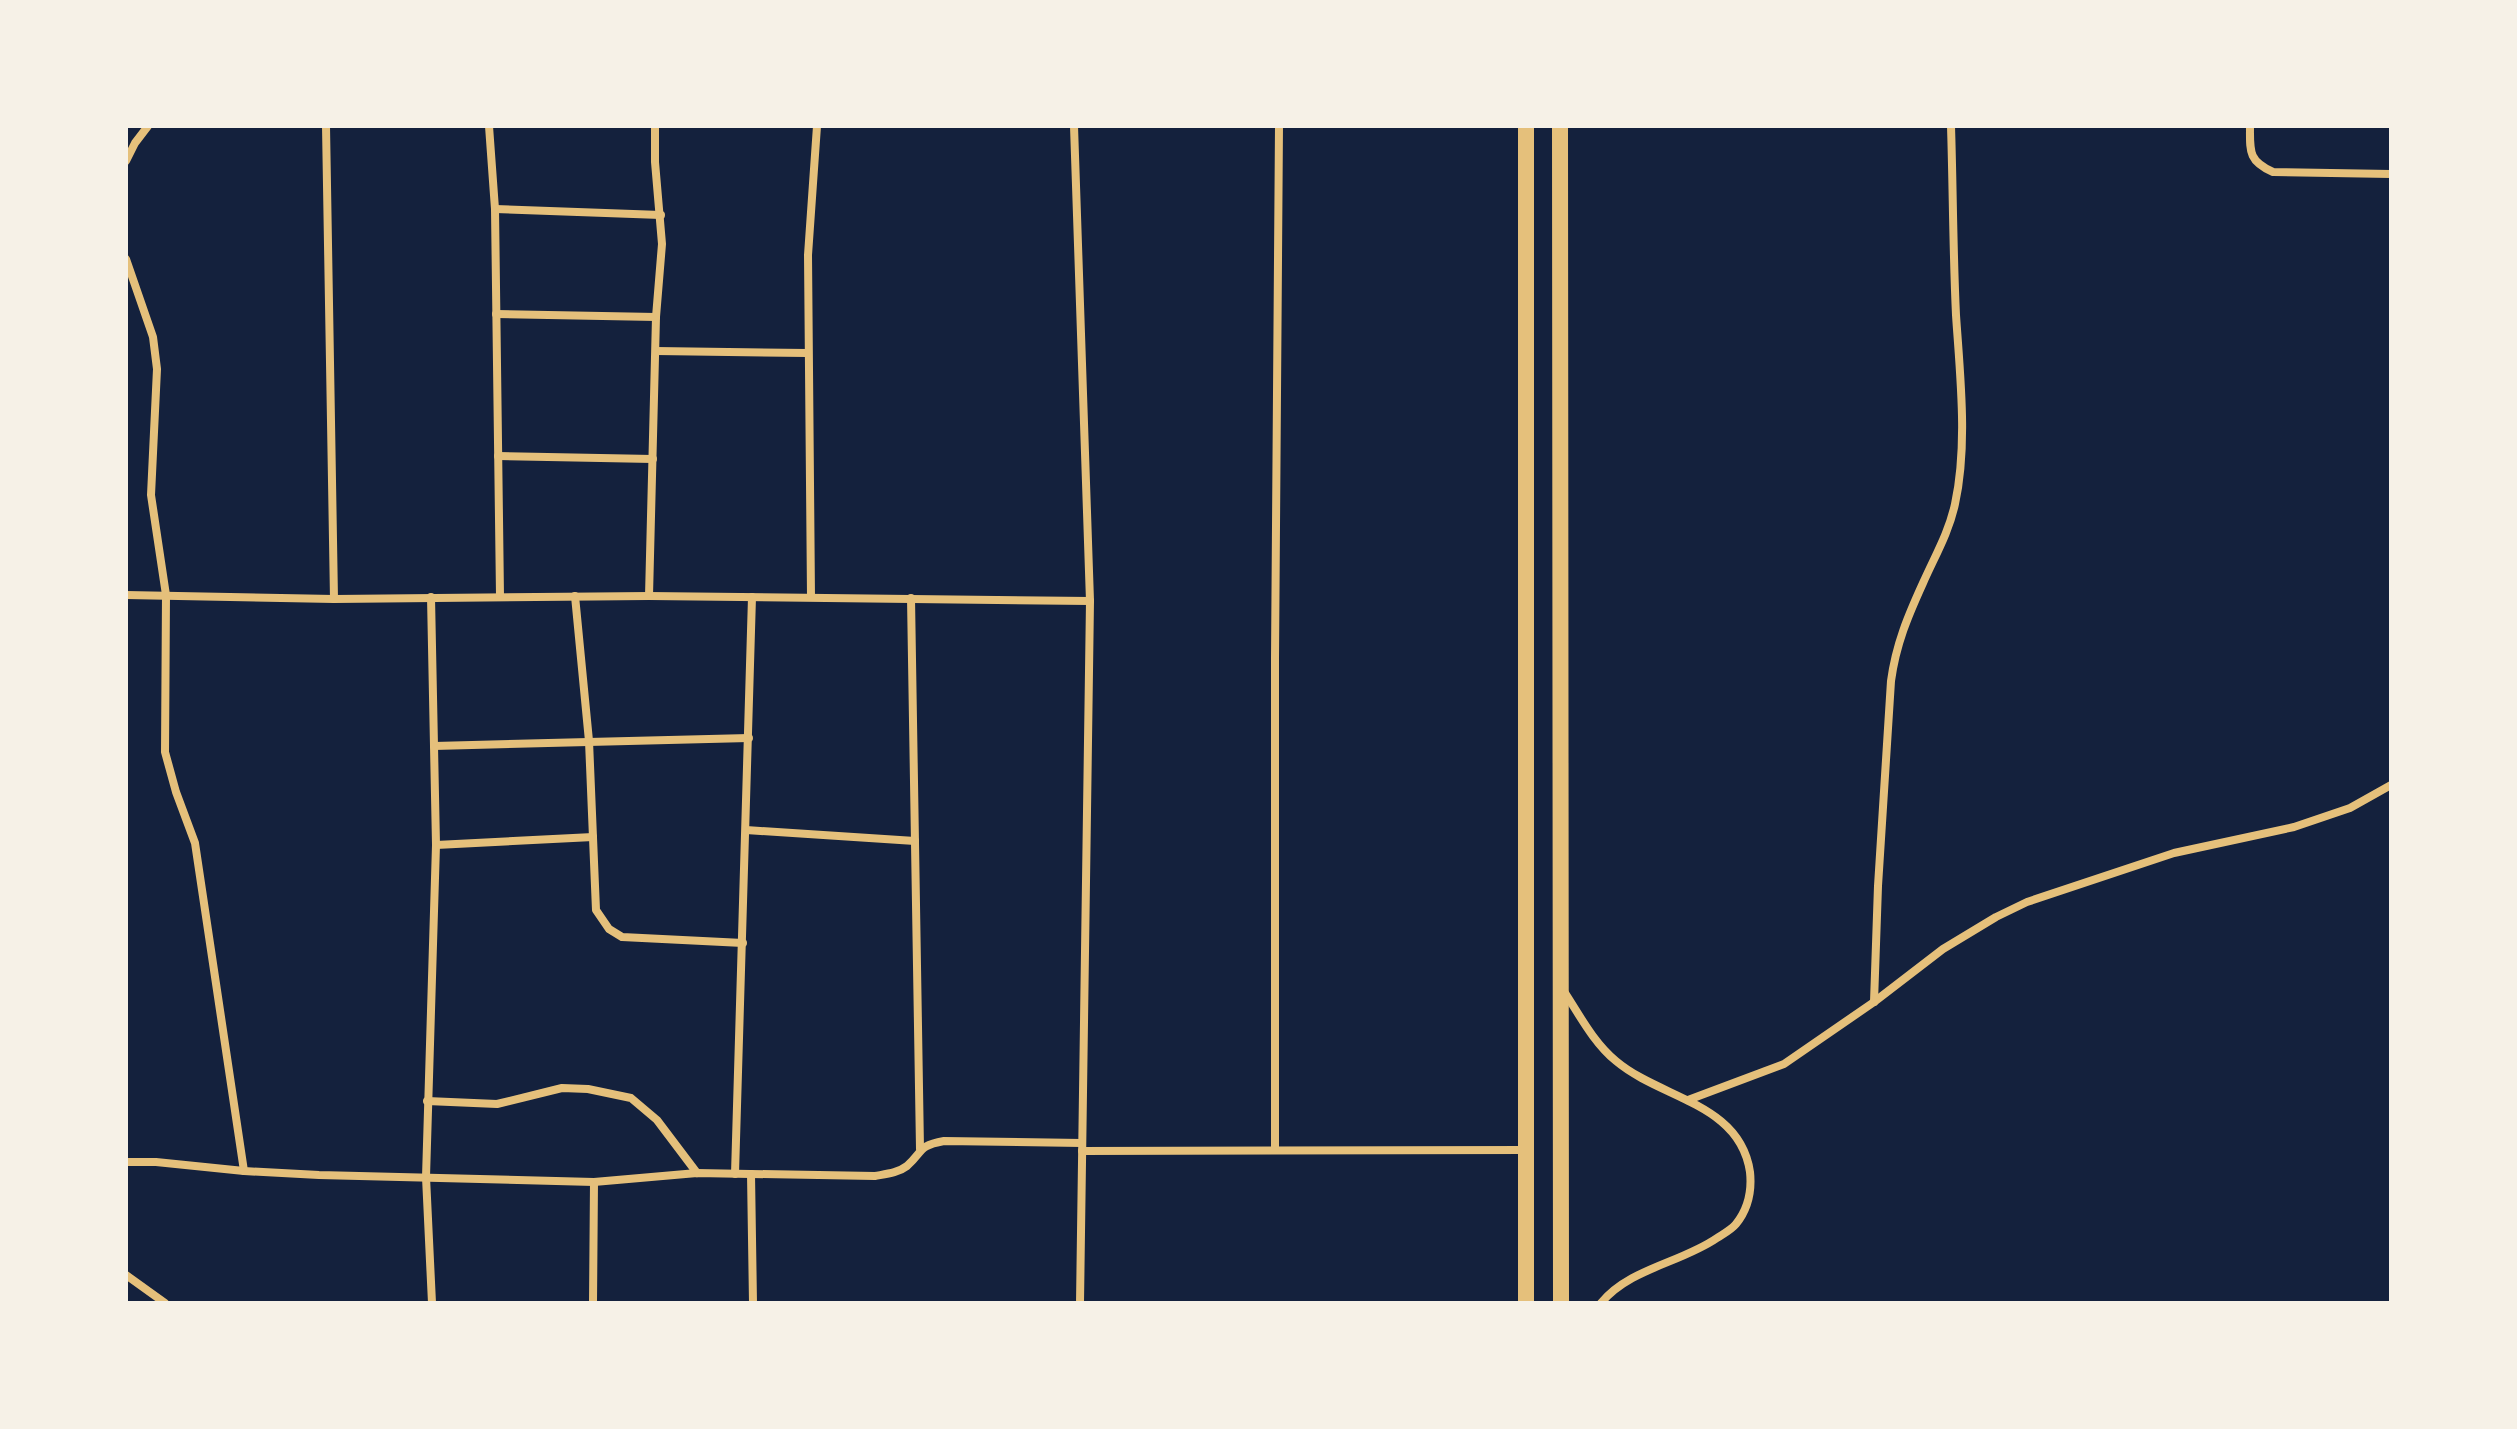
<svg xmlns="http://www.w3.org/2000/svg" width="2517" height="1429" font-family="'Work Sans',sans-serif">
  <rect width="100%" height="100%" fill="#14213d"/>
  <g fill="none" stroke-linecap="round" stroke-linejoin="round">
    <!-- minor -->
    <g stroke="#e5c07b" stroke-width="8">
      <polyline points="326,126 334,599"/>
      <polyline points="489,126 495,209 500,596"/>
      <polyline points="1074,126 1090,601 1080,1303"/>
      <path d="M2250,126C2250,151 2248,161 2273,172L2391,174"/>
      <polyline points="126,161 135,143 148,126"/>
      <polyline points="495,209 661,215"/>
      <polyline points="126,259 153,337 157,369 151,495 166,595 165,752 176,792 195,843 244,1171"/>
      <polyline points="496,314 656,317"/>
      <polyline points="656,351 807,353"/>
      <polyline points="498,456 653,459"/>
      <polyline points="126,595 334,599 649,596 1090,601"/>
      <polyline points="575,596 589,741 596,910 609,929 622,937 743,943"/>
      <polyline points="649,596 656,317 662,244 655,162 655,126"/>
      <polyline points="431,597 436,845 426,1177 432,1303"/>
      <polyline points="811,597 808,255 817,126"/>
      <polyline points="911,598 920,1149"/>
      <polyline points="434,746 749,738"/>
      <polyline points="746,830 915,841"/>
      <polyline points="436,845 593,837"/>
      <path d="M1565,993C1580,1016 1594,1043 1616,1061C1661,1099 1740,1103 1750,1172C1752,1191 1748,1209 1736,1224C1731,1230 1723,1234 1717,1238C1681,1263 1630,1268 1601,1303"/>
      <path d="M1874,1002L1878,886L1891,681C1896,644 1908,616 1923,583C1935,556 1949,532 1955,504C1968,445 1960,375 1956,315C1953,252 1953,189 1951,126"/>
      <polyline points="1688,1100 1784,1064 1874,1002 1943,949 1996,917 2027,902 2174,853 2294,827 2350,808 2391,785"/>
      <polyline points="427,1101 497,1104 562,1088 588,1089 631,1098 657,1120 697,1173"/>
      <polyline points="1275,1150 1275,659 1279,126"/>
      <polyline points="1082,1151 1525,1150"/>
      <path d="M126,1162H156L244,1171L319,1175L594,1182L697,1173L875,1176C886,1174 898,1173 907,1166C924,1151 917,1146 944,1141L1082,1143"/>
      <polyline points="735,1174 752,597"/>
      <polyline points="751,1174 753,1303"/>
      <polyline points="126,1275 165,1303"/>
      <polyline points="593,1303 594,1182"/>
    </g>
    <!-- trunk -->
    <g stroke="#e5c07b" stroke-width="16">
      <polyline points="1526,126 1526,1303"/>
      <polyline points="1560,126 1561,1303"/>
    </g>
  </g>
  <!-- border -->
  <rect width="2517" height="1429" fill="none" stroke="#f6f1e7" stroke-width="256"/>
</svg>
